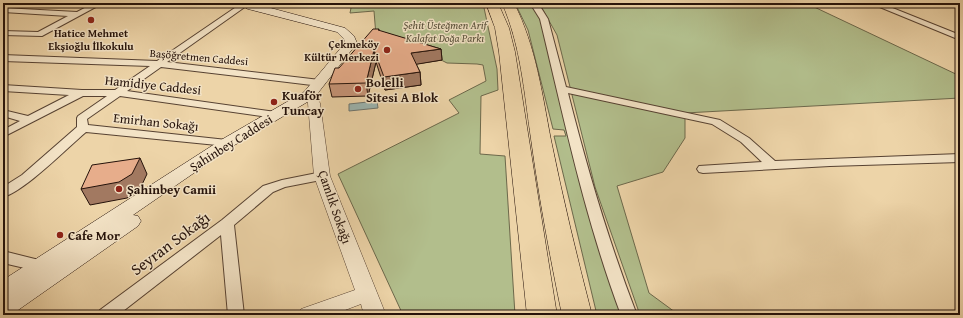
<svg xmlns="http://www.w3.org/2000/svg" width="963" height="318" font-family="'Gentium Book Plus',serif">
  <rect width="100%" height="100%" fill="#edd4a8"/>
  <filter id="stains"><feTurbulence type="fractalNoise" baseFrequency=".005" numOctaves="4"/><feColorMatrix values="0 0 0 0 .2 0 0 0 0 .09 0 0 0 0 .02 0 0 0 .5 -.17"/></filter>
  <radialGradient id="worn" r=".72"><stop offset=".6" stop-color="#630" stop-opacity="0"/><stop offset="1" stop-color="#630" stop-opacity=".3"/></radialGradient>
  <!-- green -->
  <g fill="#b2be8c" stroke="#6c684b">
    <polygon points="352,3 483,3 497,69 498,90 481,96 480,154 505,156 515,315 403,315 338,174 459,113 449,100 486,81 483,65 477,64 447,63 410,44 376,36 374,11 350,13"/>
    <polygon points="515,3 531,3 540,19 622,315 597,315 554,136 566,136 564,130 553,129 528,30"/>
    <polygon points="539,3 960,3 960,7 810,5 960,76 960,98 685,113 685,138 663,172 617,186 649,293 679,315 640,315 595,187 557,35"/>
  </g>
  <!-- water -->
  <polygon fill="#9cb6b2" stroke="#6c746f" points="377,101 378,108 349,111 349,104"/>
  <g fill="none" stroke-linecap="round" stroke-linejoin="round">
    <!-- minor casing -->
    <g stroke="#574232" stroke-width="2">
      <g id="minor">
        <polygon points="94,3 103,3 42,36 3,35 3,31 38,32 68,16 3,12 3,8 77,12"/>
        <path d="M242,3L249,4L167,62L320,80L325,83L323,85L320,86L161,67L127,91L276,112L281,115L276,118L120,96L87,119L88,125L227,140L231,141L233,143L231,145L227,146L86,132C67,148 25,191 3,197V187L22,175L77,127V118L78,116L107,96H83L3,137V130L20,121L3,116V110L28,116L69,95L3,91V85L82,90H115L150,66L3,61V55L157,61Z"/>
        <path d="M530,3H538L548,19L566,87L720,120L749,138L775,161L960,154V162L830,166L703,173L699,172L697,169L699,166L762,162L741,142L712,124L568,93C587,168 609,243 637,315H621C585,219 564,119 540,19Z"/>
        <polygon points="870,3 880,3 960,35 960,40"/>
        <polygon points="322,172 326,173 328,176 326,179 285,187 273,192 234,225 244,315 228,315 221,235 118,315 98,315 100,310 222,220 263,186 282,180"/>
        <polygon points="3,251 47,262 50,266 47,270 42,272 3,263"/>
      </g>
    </g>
    <!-- tertiary casing -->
    <g stroke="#574232" stroke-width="1">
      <polygon id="tertiary" points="309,91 313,92 320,103 330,176 386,315 364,315 361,304 332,315 297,315 301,309 355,290 314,176 308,103 303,95 305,92"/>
    </g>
    <!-- secondary casing -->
    <g stroke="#25120a" stroke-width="1">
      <polygon id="secondary" points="238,3 252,3 345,28 354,36 357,43 314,98 233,146 133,215 138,216 141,221 138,226 11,315 3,315 3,280 221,140 304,92 345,43 344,39 337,32 248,9"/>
    </g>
    <!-- motorway casing -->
    <g stroke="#25120a" stroke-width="1">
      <g id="motorway">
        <polygon points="486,3 498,3 509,28 515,52 557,315 527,315 499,52 495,28"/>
        <path d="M502,3H514C536,47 542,93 551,140C563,199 577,257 592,315H562C550,257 539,198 531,139C524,92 521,46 502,3Z"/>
      </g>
    </g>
    <!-- minor -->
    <use href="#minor" fill="#f3e3c6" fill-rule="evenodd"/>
    <!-- tertiary -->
    <use href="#tertiary" fill="#f3e3c6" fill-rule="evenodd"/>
    <!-- secondary -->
    <use href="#secondary" fill="#f3e3c6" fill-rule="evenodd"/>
    <!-- motorway -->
    <use href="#motorway" fill="#edd4a8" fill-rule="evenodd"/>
  </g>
  <!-- wall -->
  <polygon fill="#c79578" stroke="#25120a" points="379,29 379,31 441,49 442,60 416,64 420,72 421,85 385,90 376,62 368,96 332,97 329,84"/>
  <!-- shaded-wall -->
  <g fill="#a27961" stroke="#25120a">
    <polygon points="441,49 442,60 412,65 411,53"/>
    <polygon points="374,50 376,62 368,96 366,83"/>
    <polygon points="420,72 421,85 385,90 384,77"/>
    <polygon points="140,158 147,174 139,191 127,198 90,205 81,189"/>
  </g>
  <!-- building -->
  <g fill="#e7ad8b" stroke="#25120a">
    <polygon points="373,29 379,29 378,30 441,49 411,53 420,72 384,77 374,50 366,83 329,84 335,68 339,68"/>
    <polygon points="140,158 132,174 119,182 81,189 92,165"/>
  </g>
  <!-- markers -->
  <g fill="#8f2418" stroke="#f3e3c6" stroke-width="1.5">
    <circle cx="91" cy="20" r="4"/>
    <circle cx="387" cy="50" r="4"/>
    <circle cx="358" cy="89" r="4"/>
    <circle cx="274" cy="102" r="4"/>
    <circle cx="119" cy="189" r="4"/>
    <circle cx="60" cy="235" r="4"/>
  </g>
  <g text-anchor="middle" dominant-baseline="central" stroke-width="3" stroke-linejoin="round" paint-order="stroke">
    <!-- far-park labels -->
    <g font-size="11" font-style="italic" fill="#564e38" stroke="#f3e3c6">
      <text x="445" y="25">Şehit Üsteğmen Arif<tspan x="445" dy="13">Kalafat Doğa Parkı</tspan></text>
    </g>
    <!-- far-poi labels -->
    <g font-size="11" font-weight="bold" fill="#25120a" stroke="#f3e3c6">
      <text x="91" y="33">Hatice Mehmet<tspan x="91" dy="13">Ekşioğlu İlkokulu</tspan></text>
      <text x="379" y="44" text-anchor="end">Çekmeköy<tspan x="379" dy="13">Kültür Merkezi</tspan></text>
    </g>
    <!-- far-street labels -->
    <g font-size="11" fill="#25120a" stroke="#f3e3c6">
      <text transform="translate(199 57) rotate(5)">Başöğretmen Caddesi</text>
    </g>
    <!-- poi labels -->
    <g font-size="13" font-weight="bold" fill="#25120a" stroke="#f3e3c6" text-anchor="start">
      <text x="366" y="82">Bolelli<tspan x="366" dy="15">Sitesi A Blok</tspan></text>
      <text x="282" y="95">Kuaför<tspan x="282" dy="15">Tuncay</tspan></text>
      <text x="127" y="189">Şahinbey Camii</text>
      <text x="68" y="235">Cafe Mor</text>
    </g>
    <!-- street labels -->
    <g font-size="13" fill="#25120a" stroke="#f3e3c6">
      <text transform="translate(153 85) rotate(6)">Hamidiye Caddesi</text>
      <text transform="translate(156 122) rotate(6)">Emirhan Sokağı</text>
      <text transform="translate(231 143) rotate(-32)">Şahinbey Caddesi</text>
      <text transform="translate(335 207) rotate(71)">Çamlık Sokağı</text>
    </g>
    <!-- near-street labels -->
    <g font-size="16" fill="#25120a" stroke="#f3e3c6">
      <text transform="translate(170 243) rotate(-37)">Seyran Sokağı</text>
    </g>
  </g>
  <!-- margin -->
  <rect width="963" height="318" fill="none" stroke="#edd4a8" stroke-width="16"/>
  <rect x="4" y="4" width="955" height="310" fill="none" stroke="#25120a" stroke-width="2"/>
  <rect x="8" y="8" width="947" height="302" fill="none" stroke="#25120a"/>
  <rect width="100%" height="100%" filter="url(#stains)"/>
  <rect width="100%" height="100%" fill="url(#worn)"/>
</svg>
